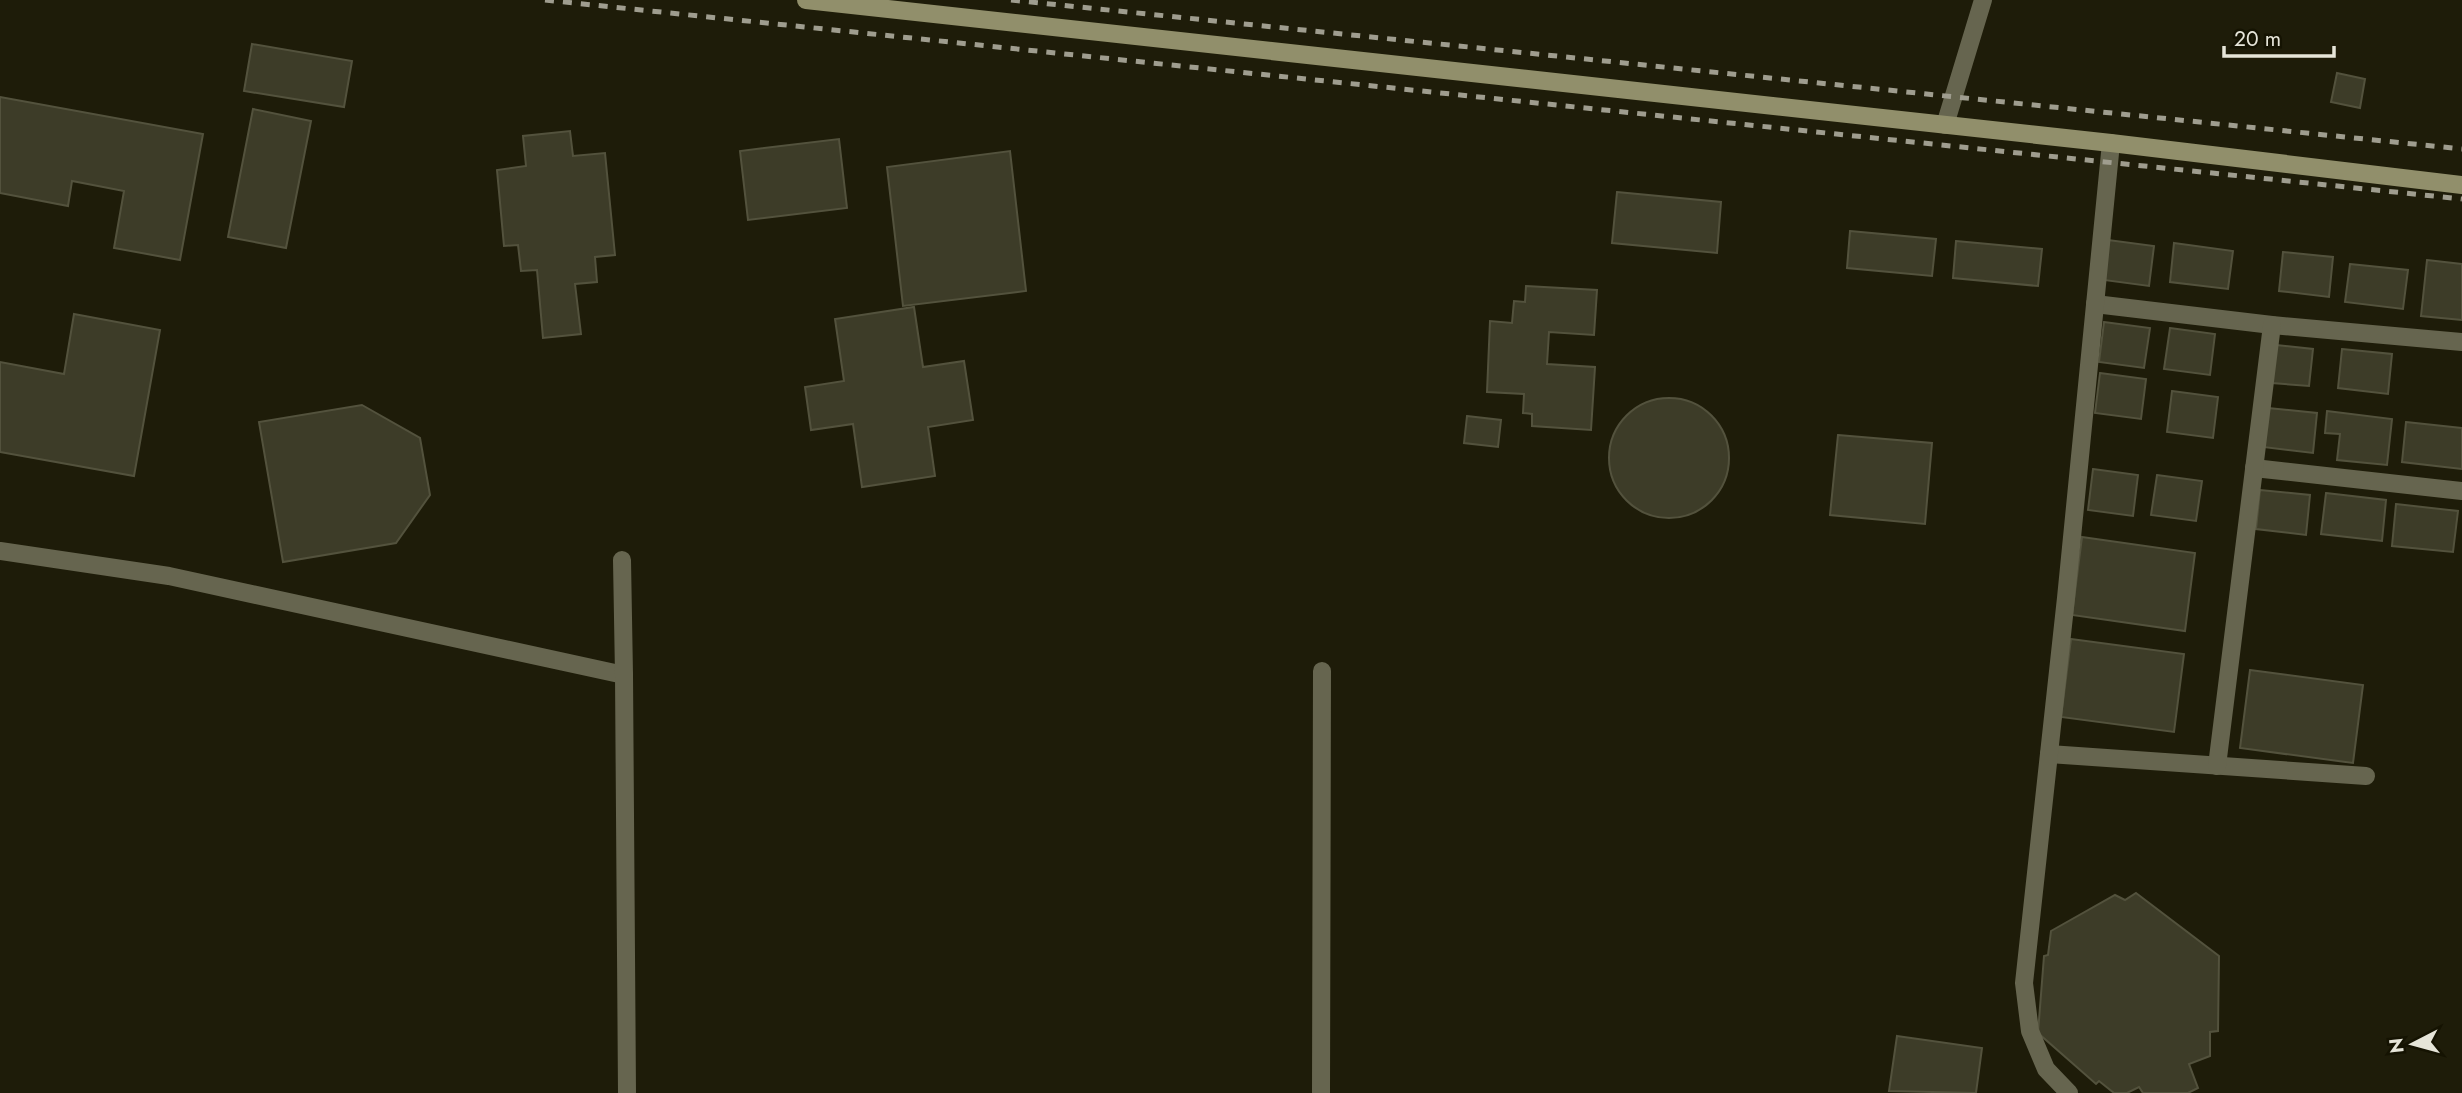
<svg xmlns="http://www.w3.org/2000/svg" width="2462" height="1093" font-family="Jost,sans-serif">
  <rect width="100%" height="100%" fill="#1e1c09"/>
  <!-- building -->
  <g fill="#3d3c28" stroke="#53523d" stroke-width="2">
    <polygon points="252,44 352,61 344,107 244,91"/>
    <polygon points="2337,73 2365,79 2360,108 2331,102"/>
    <polygon points="0,97 203,134 180,260 114,248 124,191 72,181 68,206 0,193"/>
    <polygon points="253,109 311,121 286,248 228,237"/>
    <polygon points="570,131 573,156 605,153 615,255 595,257 597,282 575,284 581,334 543,338 537,270 521,271 518,245 504,246 497,170 526,166 523,136"/>
    <polygon points="839,139 847,208 748,220 740,151"/>
    <polygon points="1010,151 1026,291 903,306 887,167"/>
    <polygon points="1617,192 1721,202 1717,253 1612,243"/>
    <polygon points="1850,231 1936,239 1932,276 1847,268"/>
    <polygon points="2108,240 2154,246 2149,286 2104,280"/>
    <polygon points="1956,241 2042,249 2038,286 1953,278"/>
    <polygon points="2174,243 2233,251 2228,289 2170,282"/>
    <polygon points="2283,252 2333,257 2329,297 2279,291"/>
    <polygon points="2427,260 2462,264 2462,320 2421,316"/>
    <polygon points="2350,264 2408,270 2403,309 2345,302"/>
    <polygon points="1526,286 1597,290 1594,335 1549,332 1547,364 1595,367 1591,430 1532,426 1532,414 1523,413 1524,394 1487,392 1490,321 1512,323 1514,301 1525,302"/>
    <polygon points="914,307 923,367 964,361 973,420 928,427 935,476 862,487 853,424 811,430 805,387 844,381 835,319"/>
    <polygon points="74,314 160,330 134,476 0,452 0,362 64,374"/>
    <polygon points="2104,322 2150,328 2144,368 2099,362"/>
    <polygon points="2170,328 2215,334 2210,375 2164,369"/>
    <polygon points="2276,345 2313,349 2309,386 2272,383"/>
    <polygon points="2342,349 2392,354 2388,394 2338,388"/>
    <polygon points="2100,373 2146,379 2141,419 2095,413"/>
    <polygon points="2172,391 2218,397 2213,438 2167,432"/>
    <circle cx="1669" cy="458" r="60"/>
    <polygon points="362,405 420,438 430,495 396,543 283,562 259,422"/>
    <polygon points="2268,408 2317,413 2313,453 2263,447"/>
    <polygon points="2327,411 2392,419 2387,465 2337,460 2340,434 2325,433"/>
    <polygon points="1467,416 1501,420 1498,447 1464,443"/>
    <polygon points="2406,422 2462,428 2462,469 2402,462"/>
    <polygon points="1838,435 1932,443 1925,524 1830,515"/>
    <polygon points="2093,469 2138,475 2133,516 2088,510"/>
    <polygon points="2157,475 2202,481 2196,521 2151,515"/>
    <polygon points="2260,490 2310,495 2306,535 2256,529"/>
    <polygon points="2326,493 2386,500 2382,541 2321,534"/>
    <polygon points="2396,504 2458,511 2453,552 2392,546"/>
    <polygon points="2082,537 2195,553 2185,631 2072,615"/>
    <polygon points="2071,639 2184,654 2174,732 2061,717"/>
    <polygon points="2250,670 2363,685 2353,763 2240,748"/>
    <polygon points="2136,893 2219,956 2218,1031 2210,1032 2210,1056 2189,1064 2198,1088 2188,1093 2143,1093 2139,1087 2127,1093 2114,1093 2099,1081 2096,1084 2038,1033 2044,956 2048,955 2051,931 2115,895 2125,900"/>
    <polygon points="1897,1036 1982,1048 1976,1093 1889,1091"/>
  </g>
  <g fill="none" stroke-linecap="round" stroke-linejoin="round">
    <!-- lane -->
    <g stroke="#66654f" stroke-width="18">
      <polyline points="0,551 169,576 624,675"/>
      <polyline points="622,560 624,675 627,1093"/>
    </g>
    <!-- street -->
    <g stroke="#66654f" stroke-width="18">
      <polyline points="1945,125 1983,0"/>
      <polyline points="2095,304 2272,325 2462,342"/>
      <polyline points="2254,468 2462,491"/>
      <polyline points="2049,754 2366,776"/>
      <polyline points="2217,766 2272,325"/>
      <polyline points="1321,1093 1322,671"/>
      <polyline points="2069,1093 2046,1069 2030,1031 2024,983 2066,598 2111,143"/>
    </g>
    <!-- secondary -->
    <polyline stroke="#918f6b" stroke-width="18" points="806,0 2111,143 2462,185"/>
    <!-- rail -->
    <g stroke="#9f9d8f" stroke-width="5" stroke-dasharray="9 9" stroke-linecap="butt">
      <polyline points="545,0 2462,199"/>
      <polyline points="1011,0 2462,149"/>
    </g>
  </g>
  <!-- north arrow -->
  <g transform="translate(2413 1044) rotate(264)" stroke="#151302" stroke-width="5" paint-order="stroke">
  <path d="M0-5L12 26L0 18L-12 26Z" fill="#e6e5d9"/>
  <text y="-10" font-size="19" font-weight="bold" text-anchor="middle" fill="#e6e5d9">N</text>
  </g>
  <!-- scale -->
  <path d="M2224 46v10h110v-10" fill="none" stroke="#e6e5d9" stroke-width="3.5"/>
  <text x="2234" y="46" font-size="21" fill="#e6e5d9" stroke="#151302" stroke-width="5" paint-order="stroke">20 m</text>
</svg>
